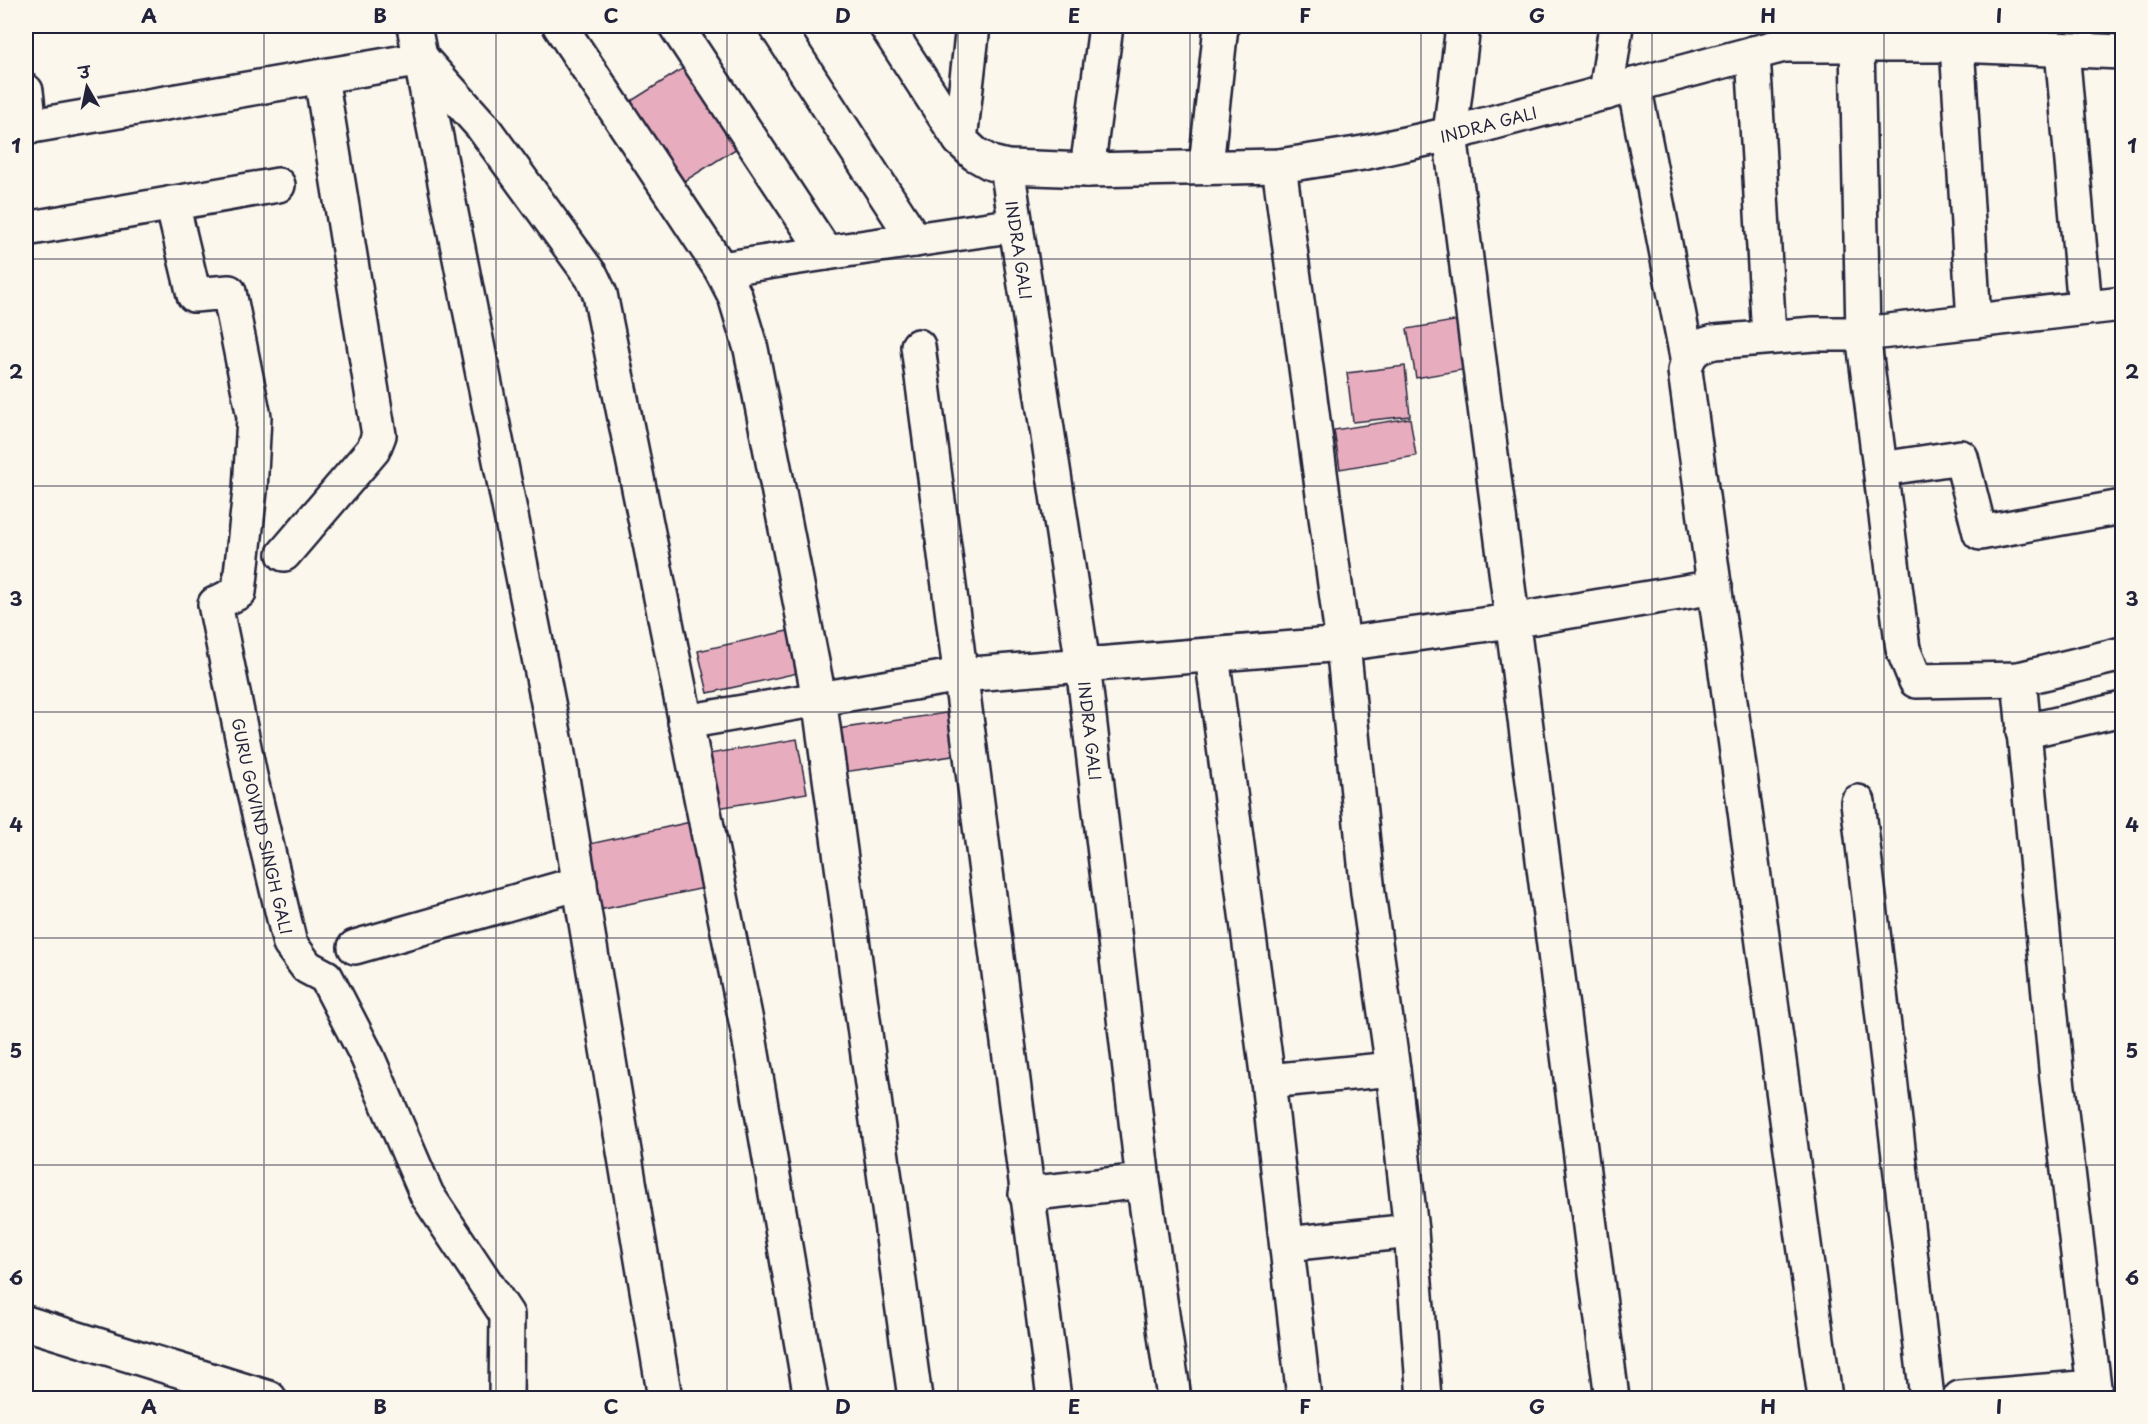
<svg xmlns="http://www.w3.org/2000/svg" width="2148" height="1424" font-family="'Playpen Sans','Playpen Sans Deva',sans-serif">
  <rect width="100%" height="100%" fill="#fbf7ec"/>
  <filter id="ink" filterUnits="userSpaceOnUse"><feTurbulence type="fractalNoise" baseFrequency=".0167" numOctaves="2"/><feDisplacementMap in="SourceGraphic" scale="12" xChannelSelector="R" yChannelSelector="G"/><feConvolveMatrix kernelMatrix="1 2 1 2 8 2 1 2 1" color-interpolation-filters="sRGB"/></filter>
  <g filter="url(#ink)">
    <!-- building -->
    <g fill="#e7adbe" stroke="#22223b" stroke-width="1.5">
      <polygon points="690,64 742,145 680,184 628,103"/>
      <polygon points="1471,318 1479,367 1416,378 1407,329"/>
      <polygon points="1405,366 1410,416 1353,422 1347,373"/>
      <polygon points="1410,418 1416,456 1340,469 1334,430"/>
      <polygon points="801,628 811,670 708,693 698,651"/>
      <polygon points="952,712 959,755 837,773 831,730"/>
      <polygon points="797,739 807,793 712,809 703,755"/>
      <polygon points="700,820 714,886 599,910 585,845"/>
    </g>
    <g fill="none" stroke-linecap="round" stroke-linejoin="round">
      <!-- minor casing -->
      <g stroke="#22223b" stroke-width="38">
        <g id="minor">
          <polyline points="414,26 557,748 665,1398"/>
          <polyline points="560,26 721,269 735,296 751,349 819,698 915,1398"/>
          <polyline points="676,26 826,253 1016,225"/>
          <polyline points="776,26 915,240"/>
          <polyline points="886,26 960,140"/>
          <path id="s1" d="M973,26L960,140L975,154L991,163L1007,167L1087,170L1279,166L1363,153L1450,134L1784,45H1957L2122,52"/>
          <polyline points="1463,26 1450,134 1612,1398"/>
          <polyline points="1960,26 1957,45 1974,321"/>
          <polyline points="1857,45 1863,334 1903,649 1916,681 2019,679 2122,654"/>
          <polyline points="2062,50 2085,308"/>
          <polyline points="1753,53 1769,337"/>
          <polyline points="422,59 482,126 592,277 600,294 749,1036 811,1398"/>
          <polyline points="1634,85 1687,357"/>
          <polyline points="26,91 30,127"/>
          <polyline points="1606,93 1616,26"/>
          <polyline points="26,127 422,59"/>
          <polyline points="1206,166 1221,26"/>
          <polyline points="1279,166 1343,644 1368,893 1393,1069 1411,1231 1287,1244"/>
          <path id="s2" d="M1007,167L1083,665L1143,1181L1026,1194"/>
          <polyline points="1087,170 1106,26"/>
          <path id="s3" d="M172,203L194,295L229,292L254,417L250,491L239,592L215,604L250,776L290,944L307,967L326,977L367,1056L427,1195L507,1315L506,1398"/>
          <polyline points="26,229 278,185"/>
          <polyline points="721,269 826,253"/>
          <polyline points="918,346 1054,1398"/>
          <polyline points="1881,469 1961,457 1980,533 2122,507"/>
          <polyline points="284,554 373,450 379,435 321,77"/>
          <polyline points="1212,655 1268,1081 1393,1069"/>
          <polyline points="685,722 960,675 1343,644 1511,621 1715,587"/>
          <polyline points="2023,732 2122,709"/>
          <polyline points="1858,802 1927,1398"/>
          <polyline points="355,947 580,883"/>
          <polyline points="1268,1081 1304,1398"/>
          <polyline points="1143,1181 1174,1398"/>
          <polyline points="1411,1231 1424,1398"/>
          <path d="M1825,1398L1685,371C1688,352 1696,347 1714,342L1814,334H1863L2122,304"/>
          <polyline points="1960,1398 2094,1387 2057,1079 2019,679"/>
        </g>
      </g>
      <!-- tertiary casing -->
      <g stroke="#22223b" stroke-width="38">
        <polyline id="tertiary" points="26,1323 269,1398"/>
      </g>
      <!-- minor -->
      <use href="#minor" stroke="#fbf7ec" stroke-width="33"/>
      <!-- tertiary -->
      <use href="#tertiary" stroke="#fbf7ec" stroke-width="33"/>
    </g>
  </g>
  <!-- grid -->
  <path fill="none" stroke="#22223b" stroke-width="1.5" stroke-opacity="0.55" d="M264,26V1398M496,26V1398M727,26V1398M958,26V1398M1190,26V1398M1421,26V1398M1652,26V1398M1884,26V1398M26,259H2122M26,486H2122M26,712H2122M26,938H2122M26,1165H2122"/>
  <g text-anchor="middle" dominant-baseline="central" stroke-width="6" stroke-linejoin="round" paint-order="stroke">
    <!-- street labels -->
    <g font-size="16" fill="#22223b" stroke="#fbf7ec">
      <text stroke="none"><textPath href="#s1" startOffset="656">INDRA GALI</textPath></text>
      <text stroke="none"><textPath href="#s2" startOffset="84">INDRA GALI</textPath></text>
      <text stroke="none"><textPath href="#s2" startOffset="570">INDRA GALI</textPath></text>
      <text stroke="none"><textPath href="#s3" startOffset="687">GURU GOVIND SINGH GALI</textPath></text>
    </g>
  </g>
  <!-- margin -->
  <rect width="2148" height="1424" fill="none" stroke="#fbf7ec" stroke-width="66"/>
  <!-- north arrow -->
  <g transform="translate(87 87) rotate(351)" stroke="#fbf7ec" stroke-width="4.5" paint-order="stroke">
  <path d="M0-4.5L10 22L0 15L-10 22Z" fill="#22223b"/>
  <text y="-9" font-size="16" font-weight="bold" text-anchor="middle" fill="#22223b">उ</text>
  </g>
  <rect x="33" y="33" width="2082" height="1358" fill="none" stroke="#22223b" stroke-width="2"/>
  <g font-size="20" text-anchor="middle" font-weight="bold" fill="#22223b">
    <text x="149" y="23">A</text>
    <text x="380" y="23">B</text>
    <text x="611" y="23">C</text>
    <text x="843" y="23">D</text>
    <text x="1074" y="23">E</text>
    <text x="1305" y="23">F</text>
    <text x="1537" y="23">G</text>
    <text x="1768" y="23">H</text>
    <text x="1999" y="23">I</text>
    <text x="16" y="153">1</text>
    <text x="2132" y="153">1</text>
    <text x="16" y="379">2</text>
    <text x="2132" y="379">2</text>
    <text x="16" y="606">3</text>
    <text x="2132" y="606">3</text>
    <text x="16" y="832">4</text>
    <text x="2132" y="832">4</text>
    <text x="16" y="1058">5</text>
    <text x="2132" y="1058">5</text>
    <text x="16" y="1285">6</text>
    <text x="2132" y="1285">6</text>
    <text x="149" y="1414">A</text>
    <text x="380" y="1414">B</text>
    <text x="611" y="1414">C</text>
    <text x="843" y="1414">D</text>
    <text x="1074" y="1414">E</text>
    <text x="1305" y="1414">F</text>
    <text x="1537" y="1414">G</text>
    <text x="1768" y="1414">H</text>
    <text x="1999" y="1414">I</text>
  </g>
</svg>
